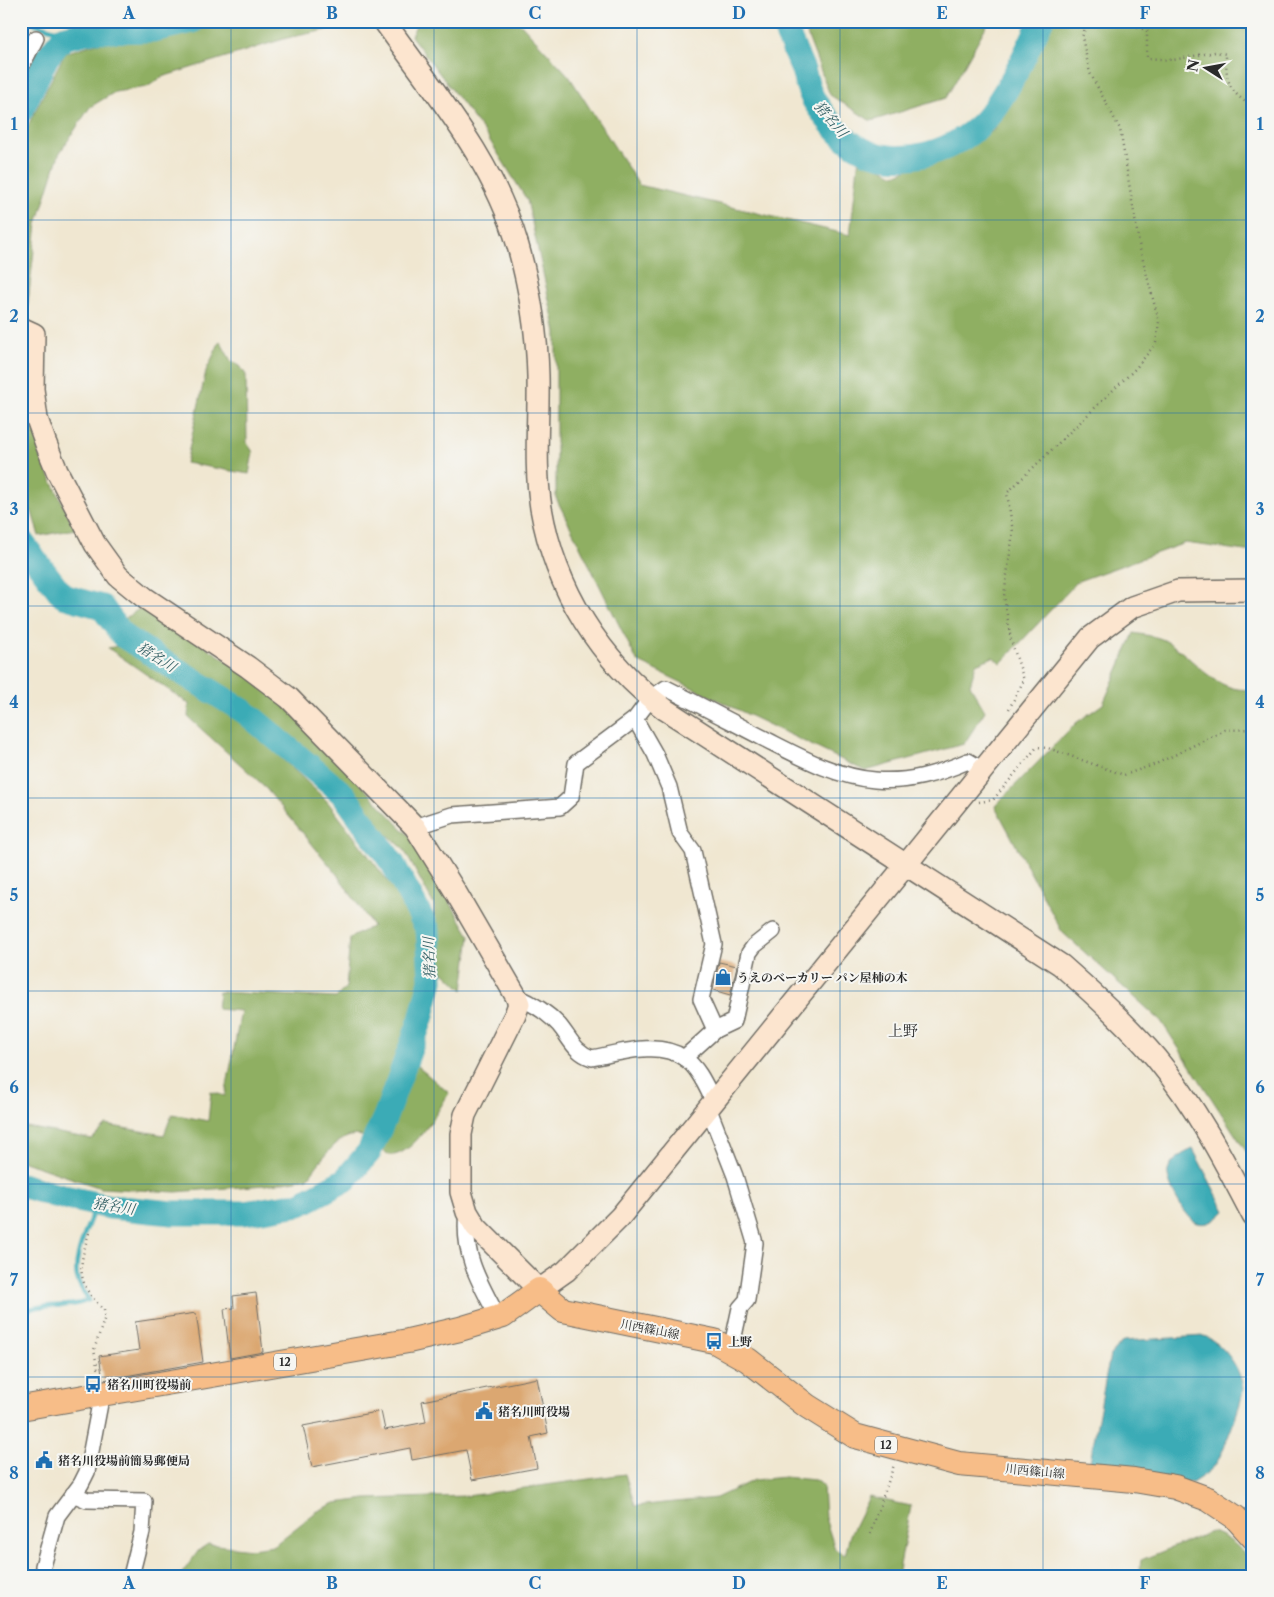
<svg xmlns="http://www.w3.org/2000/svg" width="1274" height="1597" font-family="'Libre Caslon Text','Noto Serif JP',serif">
  <rect width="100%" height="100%" fill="#f6f6f2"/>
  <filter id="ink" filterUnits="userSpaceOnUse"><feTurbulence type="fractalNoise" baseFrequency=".02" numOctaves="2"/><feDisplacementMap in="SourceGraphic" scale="10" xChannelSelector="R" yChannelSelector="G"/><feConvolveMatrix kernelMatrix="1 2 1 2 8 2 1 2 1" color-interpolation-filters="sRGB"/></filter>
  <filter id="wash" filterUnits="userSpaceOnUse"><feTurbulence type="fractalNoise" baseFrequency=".0096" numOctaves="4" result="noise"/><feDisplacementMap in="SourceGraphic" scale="20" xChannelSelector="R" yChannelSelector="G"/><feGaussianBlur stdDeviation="1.12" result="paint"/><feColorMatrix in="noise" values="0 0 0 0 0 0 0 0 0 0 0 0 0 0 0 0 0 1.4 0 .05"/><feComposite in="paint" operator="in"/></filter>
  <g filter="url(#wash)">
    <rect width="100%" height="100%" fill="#f0e7d1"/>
    <!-- forest -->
    <g fill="#8faf62" stroke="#5d6d46">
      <polygon points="215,21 340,21 326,30 287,38 162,77 147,87 115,92 90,107 59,154 37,224 26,320 21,319 21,154 29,123 65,53 97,43 161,38"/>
      <polygon points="418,21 518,21 569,76 639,185 850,235 859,157 895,175 993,131 1050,21 1253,21 1253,552 1185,543 1078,581 1001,663 993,657 976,664 970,685 985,711 964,744 865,771 637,661 556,498 556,332 527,200 487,136 411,36"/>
      <polygon points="802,21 989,21 946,98 871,121 830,95"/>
      <polygon points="21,339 26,340 40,456 75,529 39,536 32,512 21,498"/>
      <polygon points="220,341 231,361 240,366 246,375 247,443 253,452 249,474 186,463 206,371"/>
      <polygon points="145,605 274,693 414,841 470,936 463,990 439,967 436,954 434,905 403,848 374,823 338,778 240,696 125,626 121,621"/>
      <path d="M1134,633C1143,635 1156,636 1164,640C1195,656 1214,695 1253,689V1162L1161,1021L1062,932L995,806L1076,723L1103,704Z"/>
      <path d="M118,646L154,665L236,715L327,801L415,917L426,982L403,1054L449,1093C438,1111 416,1151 394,1155C388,1156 383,1150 378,1147C373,1144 367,1138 362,1136C338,1130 320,1163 308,1178L265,1185L176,1192L101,1188L21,1161V1126L92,1139L106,1125L164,1135L172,1114L208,1121L211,1092L225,1096L241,1011L217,1009L219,992L336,998L346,987L350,938L373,926L336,873L263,785L188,717L189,704L108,648Z"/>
      <polygon points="625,1474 635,1506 716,1498 754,1480 784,1477 815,1480 823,1486 825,1518 835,1549 845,1555 850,1535 869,1497 911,1506 898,1576 180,1576 199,1550 208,1544 252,1549 273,1546 316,1512 335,1503 366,1499 467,1496"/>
      <path d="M1211,1532C1229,1536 1253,1555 1253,1576H1139L1141,1560Z"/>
    </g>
    <!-- water -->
    <g fill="#3aabb6" stroke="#326b70">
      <path d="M1193,1149L1225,1211C1218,1218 1209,1226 1198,1223C1187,1221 1165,1182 1168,1171C1171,1160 1183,1153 1193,1149Z"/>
      <path d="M1204,1336C1223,1343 1241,1368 1243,1389C1244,1398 1222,1455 1216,1464C1210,1472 1201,1477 1192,1483L1094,1466L1090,1462L1110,1355L1123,1341Z"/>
    </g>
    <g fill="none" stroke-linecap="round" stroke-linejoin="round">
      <!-- stream -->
      <g stroke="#3aabb6" stroke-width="4.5">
        <polyline points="26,21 74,36"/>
        <path d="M21,1313C40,1301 67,1310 89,1300C86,1295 81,1289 79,1283C69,1263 89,1225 96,1204"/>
      </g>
      <!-- river -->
      <g stroke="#3aabb6" stroke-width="25">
        <path d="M782,21C789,38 796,54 803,70C806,80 809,93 815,102C825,118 841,137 856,146C898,172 962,151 990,114C1011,86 1026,53 1041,21"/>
        <polyline points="21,110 47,57 63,38 91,31 153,30 193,21"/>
        <polyline points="21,541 63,596 102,607 123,636 245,712 344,795 393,864 428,930 431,980 421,1019 385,1117 369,1152 345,1180 300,1204 244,1213 172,1213 110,1207 54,1195 21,1185"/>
      </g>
    </g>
    <g id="blocks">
      <!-- building -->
      <g fill="#dba771">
        <polygon points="719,962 737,966 730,995 713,990"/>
        <polygon points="256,1293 263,1352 230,1358 224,1309 234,1308 233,1296"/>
        <polygon points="196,1313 203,1362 103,1380 99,1356 139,1350 135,1322"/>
        <polygon points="537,1378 548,1433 531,1437 537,1468 472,1480 466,1450 412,1460 410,1448 312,1467 303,1426 381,1411 385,1430 426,1422 422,1401"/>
      </g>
    </g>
  </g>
  <g filter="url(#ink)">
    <use href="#blocks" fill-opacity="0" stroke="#706d65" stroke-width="1"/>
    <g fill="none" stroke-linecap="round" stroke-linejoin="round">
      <!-- street casing -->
      <g stroke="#706d65" stroke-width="18">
        <g id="street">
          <polyline points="21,67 36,38"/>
          <polyline points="635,719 655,754 669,787 680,833 693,851 714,944 701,999 715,1030"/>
          <path d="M415,827L452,815L560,807L571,797L576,763L635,719L650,699L666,688C698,704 730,721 761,737C797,755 835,777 875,780C908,783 938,774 968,761L983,770"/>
          <path d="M516,996C532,1003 547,1012 559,1025C570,1038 574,1052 592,1058C619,1053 659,1040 684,1058C698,1067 706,1086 713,1100"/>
          <polyline points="684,1058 715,1030 734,1021 749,953 754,946 773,931"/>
          <polyline points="708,1107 735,1176 755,1243 747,1300 740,1308 731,1350"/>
          <path d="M467,1212C462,1254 479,1282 498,1317"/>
          <polyline points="73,1494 87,1500 144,1501 142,1532 131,1576"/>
          <polyline points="43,1566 57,1516 81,1484 87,1472 102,1393"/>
        </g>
      </g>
      <!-- secondary casing -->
      <g stroke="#706d65" stroke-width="24">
        <g id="secondary">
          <path d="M384,21C434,92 494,161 518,246C530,289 537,332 538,376C539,420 534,464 541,508C555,589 600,661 666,710L1061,965C1094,994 1127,1024 1156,1058C1195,1105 1225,1162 1253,1216"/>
          <polyline points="21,328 34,334 33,389 37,419 46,444 57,471 95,544 118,576 145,598 248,667 289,698 415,827 455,891 516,996 519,1004 515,1015 465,1115 461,1134 461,1192 467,1212 476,1227 539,1290 566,1271 620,1217 1090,638 1132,607 1178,591 1253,590"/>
        </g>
      </g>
      <!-- primary casing -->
      <g stroke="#706d65" stroke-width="26">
        <polyline id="primary" points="21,1408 408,1341 460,1329 503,1316 539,1290 563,1310 714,1341 748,1360 807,1406 855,1436 959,1464 1134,1480 1175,1487 1208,1499 1235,1517 1253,1537"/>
      </g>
      <!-- path -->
      <g stroke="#706d65" stroke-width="2.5" stroke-dasharray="1 4" stroke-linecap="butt">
        <path d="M1009,709L1024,680L1011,640L1004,596L1013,532L1007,493L1136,368L1156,343L1159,322L1140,249L1120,129L1090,73L1082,37L1087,23H1130L1147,31V58L1173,60L1215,52L1226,54C1226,82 1228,91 1253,107"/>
        <polyline points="979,802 993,800 1037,747 1048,748 1124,775 1156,764 1225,730 1253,729"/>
        <path d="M89,1233C78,1268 76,1283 104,1310L105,1317L94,1350L99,1377"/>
        <polyline points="870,1534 894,1465"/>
      </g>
      <!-- street -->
      <use href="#street" stroke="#fff" stroke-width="15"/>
      <!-- secondary -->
      <use href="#secondary" stroke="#fce5cf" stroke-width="21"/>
      <!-- primary -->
      <use href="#primary" stroke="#f7bd88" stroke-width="24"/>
    </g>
  </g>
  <!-- grid -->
  <path fill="none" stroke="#1f6fb2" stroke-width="1" stroke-opacity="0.55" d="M231,21V1576M434,21V1576M637,21V1576M840,21V1576M1043,21V1576M21,220H1253M21,413H1253M21,606H1253M21,798H1253M21,991H1253M21,1184H1253M21,1377H1253"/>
  <!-- icons -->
  <defs>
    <g id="shop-bare" transform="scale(1.35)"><path d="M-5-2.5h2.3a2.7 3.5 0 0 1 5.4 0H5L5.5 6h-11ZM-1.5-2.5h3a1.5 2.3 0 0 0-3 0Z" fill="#1f6fb2" stroke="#f6f6f2" stroke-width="2.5" paint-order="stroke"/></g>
    <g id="bus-bare" transform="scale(1.35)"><path d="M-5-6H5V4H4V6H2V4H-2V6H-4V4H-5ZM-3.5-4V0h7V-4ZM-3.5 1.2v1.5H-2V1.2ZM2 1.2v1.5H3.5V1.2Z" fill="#1f6fb2" stroke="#f6f6f2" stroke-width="2.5" paint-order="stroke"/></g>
    <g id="civic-bare" transform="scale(1.35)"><path d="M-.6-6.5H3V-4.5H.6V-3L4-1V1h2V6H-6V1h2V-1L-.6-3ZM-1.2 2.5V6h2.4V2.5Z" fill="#1f6fb2" stroke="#f6f6f2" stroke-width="2.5" paint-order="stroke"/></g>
  </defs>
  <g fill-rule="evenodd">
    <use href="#shop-bare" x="723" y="977"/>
    <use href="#bus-bare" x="714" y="1341"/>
    <use href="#bus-bare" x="93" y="1384"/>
    <use href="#civic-bare" x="484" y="1411"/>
    <use href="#civic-bare" x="44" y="1460"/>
  </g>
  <g text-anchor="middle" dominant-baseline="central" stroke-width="4" stroke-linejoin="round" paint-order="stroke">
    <!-- shield labels -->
    <g fill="#f6f6f2" stroke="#686867" stroke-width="1">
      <rect x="274" y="1353.5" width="22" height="17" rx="4"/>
      <rect x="875" y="1436.5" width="22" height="17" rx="4"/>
    </g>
    <g font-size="11" font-weight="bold" fill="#2b2b2b">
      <text x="285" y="1362">12</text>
      <text x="886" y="1445">12</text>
    </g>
    <!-- poi labels -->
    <g font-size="12" font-weight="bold" fill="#2b2b2b" stroke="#f6f6f2" text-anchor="start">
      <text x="737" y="977">うえのベーカリー パン屋柿の木</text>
      <text x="728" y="1341">上野</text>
      <text x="107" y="1384">猪名川町役場前</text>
      <text x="498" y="1411">猪名川町役場</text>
      <text x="58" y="1460">猪名川役場前簡易郵便局</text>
    </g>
    <!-- street labels -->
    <g font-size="12" fill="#2b2b2b" stroke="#f6f6f2">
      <text transform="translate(650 1329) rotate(11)">川西篠山線</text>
      <text transform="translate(1035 1471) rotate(5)">川西篠山線</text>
    </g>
    <!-- water labels -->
    <g font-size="14" font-style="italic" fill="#315e63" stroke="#f6f6f2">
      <text transform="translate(831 119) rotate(49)">猪名川</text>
      <text transform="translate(157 657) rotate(32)">猪名川</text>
      <text transform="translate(429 958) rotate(-92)">猪名川</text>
      <text transform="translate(114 1206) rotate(9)">猪名川</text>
    </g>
    <!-- quarter labels -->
    <g font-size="15" fill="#2b2b2b" stroke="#f6f6f2">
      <text x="903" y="1030">上野</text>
    </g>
  </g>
  <!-- margin -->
  <rect width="1274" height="1597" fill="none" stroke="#f6f6f2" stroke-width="55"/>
  <!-- north arrow -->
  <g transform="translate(1206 68) rotate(281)" stroke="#f6f6f2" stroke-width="4" paint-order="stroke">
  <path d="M0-4L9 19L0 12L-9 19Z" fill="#2b2b2b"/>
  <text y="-8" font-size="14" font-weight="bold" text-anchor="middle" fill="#2b2b2b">N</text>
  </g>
  <rect x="28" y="28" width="1218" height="1542" fill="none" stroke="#1f6fb2" stroke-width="2"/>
  <g font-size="16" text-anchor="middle" font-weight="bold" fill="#1f6fb2">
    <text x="129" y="19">A</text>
    <text x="332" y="19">B</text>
    <text x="535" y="19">C</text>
    <text x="739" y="19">D</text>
    <text x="942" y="19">E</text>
    <text x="1145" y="19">F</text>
    <text x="14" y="130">1</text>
    <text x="1260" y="130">1</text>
    <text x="14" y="322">2</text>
    <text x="1260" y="322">2</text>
    <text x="14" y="515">3</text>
    <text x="1260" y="515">3</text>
    <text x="14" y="708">4</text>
    <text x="1260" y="708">4</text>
    <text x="14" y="901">5</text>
    <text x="1260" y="901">5</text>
    <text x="14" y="1093">6</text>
    <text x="1260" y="1093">6</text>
    <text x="14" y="1286">7</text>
    <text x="1260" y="1286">7</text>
    <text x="14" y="1479">8</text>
    <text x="1260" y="1479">8</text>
    <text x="129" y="1589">A</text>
    <text x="332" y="1589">B</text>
    <text x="535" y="1589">C</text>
    <text x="739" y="1589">D</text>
    <text x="942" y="1589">E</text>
    <text x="1145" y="1589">F</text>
  </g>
</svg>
